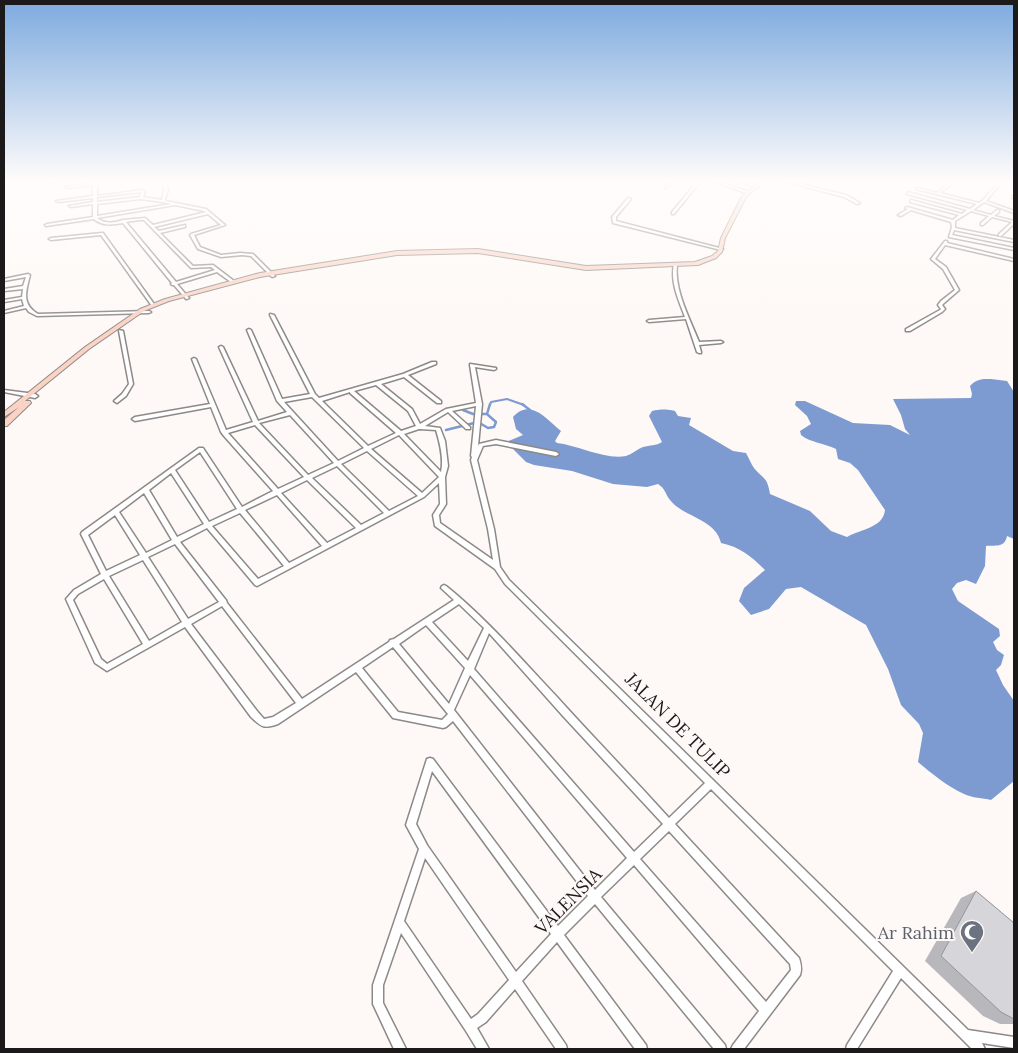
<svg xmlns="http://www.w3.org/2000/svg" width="1018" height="1053" font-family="Lora,serif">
  <rect width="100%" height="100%" fill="#fef9f6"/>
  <!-- water -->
  <path fill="#7d9bd1" d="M991,379L1007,381L1014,392V539L1007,536C1005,548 995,545 986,546L985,566L976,584L966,580L957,583L952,589L958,601L999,629L1000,636L993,642L997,650L1004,655L1001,665L996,670L1003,685L1014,701V781L991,800C983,798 972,798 964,794C948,787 931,773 918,762L923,733L919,724L901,705L888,669L866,625L801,587L786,589L769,609L751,615L739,601L744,588L765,570C751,556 740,547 721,543C716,519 683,517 670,500C665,494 666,489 658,484L647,487L613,484L572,471L534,465L526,462L506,442L523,435L516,429L513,417C531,397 548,421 561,431L555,441L557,443C577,445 605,460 626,456C633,454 637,449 643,447C650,445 656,446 662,442L649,416L652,411C660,409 667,409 675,411L678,416L691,418L689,425L733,451L746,453C749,458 751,464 754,468C764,480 767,476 770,494L810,511L831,531L847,537C861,529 883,528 885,510L858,470L850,463L838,459L836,449C824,443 811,443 801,435L800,431L811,424L807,416L795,405L796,401H805L853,423L890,425L910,435L905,429L901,415L893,399L971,398L972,394L970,386C976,379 982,379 991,379Z"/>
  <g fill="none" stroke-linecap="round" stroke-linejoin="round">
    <!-- stream-far1 -->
    <polyline stroke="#7d9bd1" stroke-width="2" points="490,405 491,402 507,399 524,405"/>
    <!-- stream -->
    <g stroke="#7d9bd1" stroke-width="2.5">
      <polyline points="522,404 530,410"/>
      <polyline points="463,410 473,414 487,414 490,404"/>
      <polyline points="446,430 478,422 488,428 494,427 496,422 488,415"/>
    </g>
    <!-- street casing -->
    <g stroke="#8d8987" stroke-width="3">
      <g id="street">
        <polygon points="49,182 55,182 49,184 47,183"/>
        <path d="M93,182H97V196L143,190L145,191L143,197L162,200L164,190V182H167L168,190L165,199L166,201L206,209L225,225L194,235L200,247L221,255L240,253L253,254L275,276L272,277L251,256L242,255L221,257L198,249L190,235L191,234L221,225L208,214L154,227L159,231L185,225V227L160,233L193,266L213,265L234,281L231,282L217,272L177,284L189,298L187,299H186L174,285H172L171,284L172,283L123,223C112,225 102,226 94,219L46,226L45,225L47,224L93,217V204L71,207L69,206L93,202V198L58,202L56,201L93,196V185L67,188L65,187L93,183ZM141,192L140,197L97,202V197ZM141,199L163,202L171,204L97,216V204ZM175,205L204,211L206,212L153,225L145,218L123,220C115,223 104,224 97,218ZM139,220H144L191,268L211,267L215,270L176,282L126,222Z"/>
        <polygon points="670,182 673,182 667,188 665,188 665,186"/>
        <polygon points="697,182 700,182 674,214 672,214 672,212"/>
        <polygon points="715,182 720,182 749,192 746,193"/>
        <polygon points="741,182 746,182 758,186 756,187"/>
        <polygon points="787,182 792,182 846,195 860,203 857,204 844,197"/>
        <polygon points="951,182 954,182 940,193 979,203 983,200 999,182 1002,182 986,201 1014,211 1014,213 984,202 973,210 991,215 997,210 999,210 999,212 994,216 1014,221 1014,224 1001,236 999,236 999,234 1012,222 992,217 983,225 981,225 981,223 989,216 971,211 955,221 955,228 1014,240 1014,242 954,230 952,235 1014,248 1014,250 949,237 952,227 951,222 911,210 901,216 898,215 908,209 905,208 907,207 953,220 959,215 910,202 911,200 962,214 967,210 907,194 908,192 970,209 977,204 916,189 918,188 937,193"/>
        <rect x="1012" y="196" width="2" height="2"/>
        <polygon points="628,198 631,199 616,217 616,221 723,249 721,250 613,223 612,217"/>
        <polygon points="102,233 103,233 154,304 154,306 152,306 101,235 51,240 49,239 51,238"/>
        <polygon points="945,241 947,241 947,243 1014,259 1014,261 945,245 935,259 946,267 959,290 944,303 942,305 945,309 942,312 910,331 906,331 906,329 940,310 941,309 938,305 941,301 955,290 943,269 931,259"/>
        <path d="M674,264L677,265C674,290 690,319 699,342L721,341L723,342L721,343L699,345L701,352V353H699L697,352L686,319L649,322L647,321L649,320L685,317C679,301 670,282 674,264Z"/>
        <path d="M28,274L30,275C26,291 21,304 38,314L149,311L151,312L149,313L37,316L29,312L26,308L4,313V311L24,306L22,299L4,302V300L22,297L23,289L4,291V289L23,286L26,277L4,281V279Z"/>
        <path d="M270,314L274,315L315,394L319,398L403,374L432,362H436V364L408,375L441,401V403H437L404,377L381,384L412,409L420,424L446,409L476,403L470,365V364L496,368V369L494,370L475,367L482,404L478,446L479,444L496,440L556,452L559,454L556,456L496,444L483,446L477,460L494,529L500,567L509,580L968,1030L1014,1037V1048L982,1043L985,1049H972L901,978L857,1049H846L847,1045L893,971L711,789L675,824L799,958C801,964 802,969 800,975L744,1049H731L733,1045L759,1011L634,865L601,897L725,1045L726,1049H714L595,904L564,935L646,1045L647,1049H635L557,942L522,981L566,1045L567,1049H556L515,989L486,1022L477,1028L489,1049H477L466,1031L401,933L383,985V1003L406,1049H394L373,1004V985L419,849L406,825L427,759L430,758L433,759L558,926L588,896L453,721L446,727L443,728L393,718L356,672L278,724C263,729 262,727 251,717L185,627L107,671L95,663L66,599L74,590L101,574L81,534L82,532L199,448H203L242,507L273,491L224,436L221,432L211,407L135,421L132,419L135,417L210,404L192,359L194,358L196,359L226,430L253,422L219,347L221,346L223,347L258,421L287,412L277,401L247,330L249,329L251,330L282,399L310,394L270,315ZM376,385L408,411L416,426L401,431L354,391ZM350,392V393L396,433L368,446L322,401ZM312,397L316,401L364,448L338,461L284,402ZM476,406L471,456L472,457L471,460L488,529L493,560L440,523L439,515L446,504L445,477L448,466L445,441L440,428L425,426L448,412L466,429H470V427L452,411ZM290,415L334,463L308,475L259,423ZM255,425L304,477L278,489L228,433ZM419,429L436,430C440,443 444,459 441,472L404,434ZM399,435L439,477L422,493L371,449ZM367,451L418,496L389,511L341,464ZM200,452L237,509L209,522L175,470ZM337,466L384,513L361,525L312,478ZM171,473L204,524L177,537L149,490ZM307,480L356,528L327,543L281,493ZM439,483L440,504L433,515L435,526L495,569L505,584L705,783L669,818C632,777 594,738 557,697C521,659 487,619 446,586L444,585L442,586L441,588L454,600L394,639L390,640L389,642L302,699L227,603L226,600L225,599L180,542L207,528L255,585L257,586L424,497ZM144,493L172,540L146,553L119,512ZM277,495L322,546L289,563L245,510ZM240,513L284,566L258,579L212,526ZM115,515L140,555L106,571L88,535ZM175,544L219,602L188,619L148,557ZM143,560L182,622L149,641L109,576ZM104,579L143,644L107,664L101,659L73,600L78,594ZM459,604L484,628L468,661L432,622ZM222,606L296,703L273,717L264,719L257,711L191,624ZM426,625L465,668L449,704L399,644ZM489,633L563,716L663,824L634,852L474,669ZM393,647L448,714L442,720L398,712L362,668ZM470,675L627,858L595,890L454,710ZM432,771L551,934L516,972L427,845L416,824ZM669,831L790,964L791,970L766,1002L640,859ZM425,858L509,980L478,1014L471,1019L404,921Z"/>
        <polygon points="119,330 123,331 133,384 126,396 117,403 114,401 122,394 129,384 119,331"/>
        <polygon points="4,390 35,394 38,396 35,398 4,392"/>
      </g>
    </g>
    <!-- secondary casing -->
    <g stroke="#8d8987" stroke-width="2">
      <polygon id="secondary" points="759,182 764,182 746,197 725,238 722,252 716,258 698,265 586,270 478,253 397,255 260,277 169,301 144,311 89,349 25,401 30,401 31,403 7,426 4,426 4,420 19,407 4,417 4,412 85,347 140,309 165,299 260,273 397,251 478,249 586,266 695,262 712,256 718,251 721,238 742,196"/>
    </g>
    <!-- street -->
    <use href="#street" fill="#fff" fill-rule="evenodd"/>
    <!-- secondary -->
    <use href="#secondary" fill="#fad3c4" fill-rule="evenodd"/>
  </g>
  <!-- wall -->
  <polygon fill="#b8b7bb" points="976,891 1014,923 1014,1024 1000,1024 983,1016 925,961 961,898"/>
  <!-- building -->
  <polygon fill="#d6d5d9" stroke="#969598" points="976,891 1014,923 1014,1019 1001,1012 941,956"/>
  <!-- sky -->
  <linearGradient id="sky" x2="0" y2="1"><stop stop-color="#7daadf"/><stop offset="0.55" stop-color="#fffcfb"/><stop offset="1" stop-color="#fffcfb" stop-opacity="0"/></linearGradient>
  <rect width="1018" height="330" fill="url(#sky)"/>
  <!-- icons -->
  <defs>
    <g id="mosque-pin" transform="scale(1.25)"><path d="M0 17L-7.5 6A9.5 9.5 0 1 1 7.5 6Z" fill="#6b7280" stroke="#fef9f6"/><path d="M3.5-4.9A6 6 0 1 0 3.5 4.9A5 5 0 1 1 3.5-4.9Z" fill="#fff"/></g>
  </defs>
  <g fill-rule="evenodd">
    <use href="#mosque-pin" x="972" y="932"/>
  </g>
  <g text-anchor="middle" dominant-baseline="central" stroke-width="4" stroke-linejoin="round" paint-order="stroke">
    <!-- near-street labels -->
    <g font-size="18" fill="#1b1919" stroke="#fef9f6">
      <text transform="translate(678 725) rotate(45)">JALAN DE TULIP</text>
      <text transform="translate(568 901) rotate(-45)">VALENSIA</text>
    </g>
    <!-- near-worship labels -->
    <g font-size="18" fill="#5b616d" stroke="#fef9f6" text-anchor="end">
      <text x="954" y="932">Ar Rahim</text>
    </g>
  </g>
  <!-- border -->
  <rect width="1018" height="1053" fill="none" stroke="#1b1919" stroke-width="10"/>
</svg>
